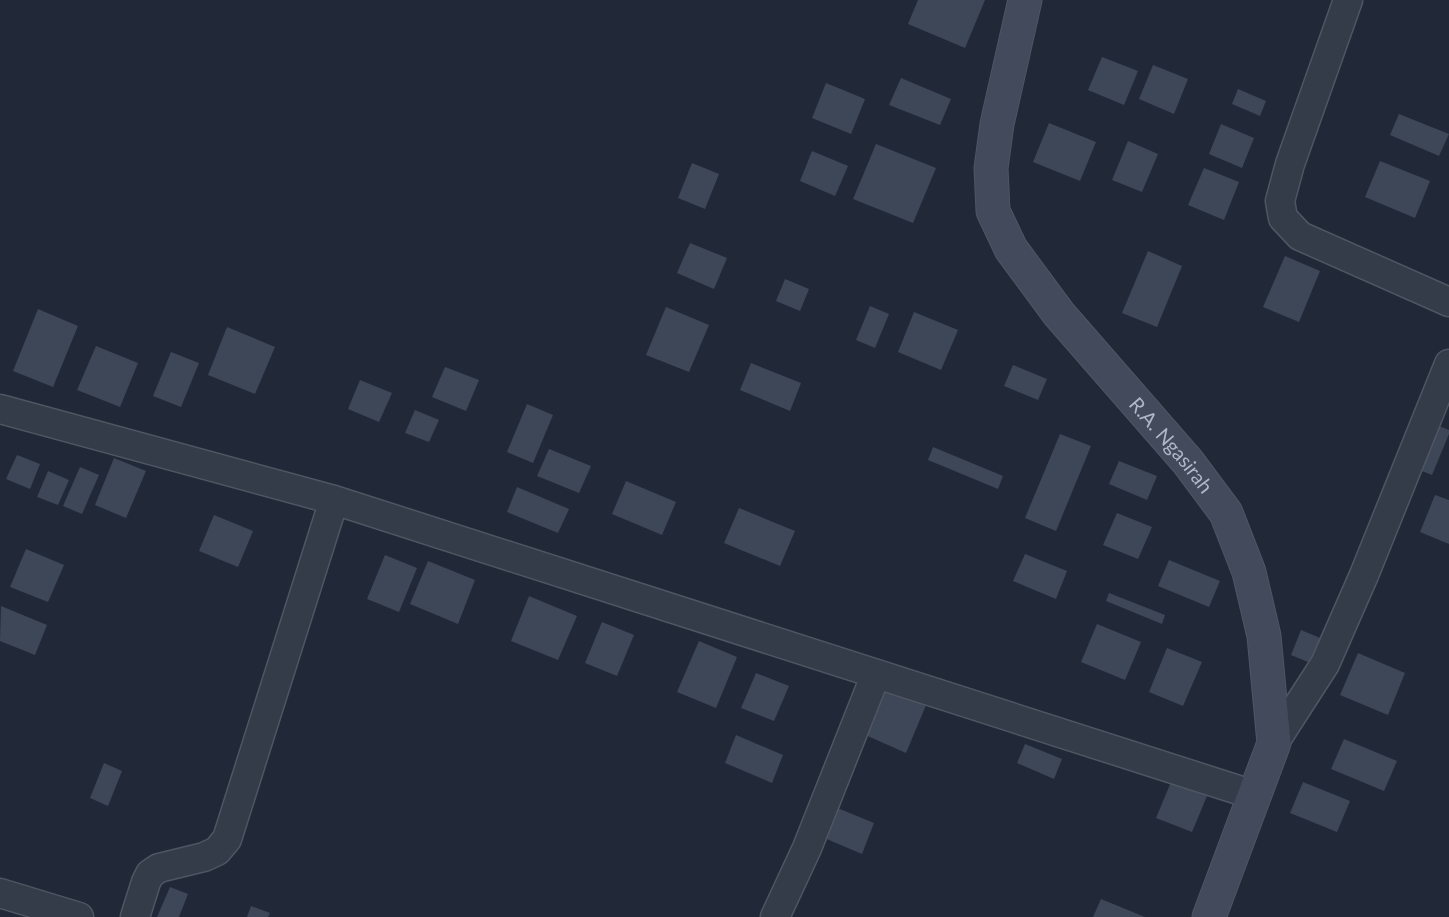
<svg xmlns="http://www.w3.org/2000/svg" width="1449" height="917" font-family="Lato,sans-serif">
  <rect width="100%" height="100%" fill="#212938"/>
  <!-- building -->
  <g fill="#3d4758">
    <polygon points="918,0 985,0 965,48 908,24"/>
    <polygon points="1102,57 1138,71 1124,105 1088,90"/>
    <polygon points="1153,65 1188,79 1174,114 1139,99"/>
    <polygon points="901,78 951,99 940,125 889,105"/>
    <polygon points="826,83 865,99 851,134 812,118"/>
    <polygon points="1238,89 1266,101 1260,116 1232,104"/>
    <polygon points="1399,114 1449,134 1439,156 1390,135"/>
    <polygon points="1049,123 1096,142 1080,181 1033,162"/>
    <polygon points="1221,124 1254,138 1242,168 1209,154"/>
    <polygon points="1128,141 1158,154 1142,192 1112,180"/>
    <polygon points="876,144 936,168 913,223 853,199"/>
    <polygon points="812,151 848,166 835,196 800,181"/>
    <polygon points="1380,161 1430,181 1415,218 1365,197"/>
    <polygon points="692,163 719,174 705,209 678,198"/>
    <polygon points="1204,168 1239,182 1224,220 1188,205"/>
    <polygon points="690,243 727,258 714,289 677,273"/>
    <polygon points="1148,251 1182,266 1157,327 1122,313"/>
    <polygon points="1285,256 1320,271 1299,322 1263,307"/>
    <polygon points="785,279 809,289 800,311 776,301"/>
    <polygon points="870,306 889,314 875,348 856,340"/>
    <polygon points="666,307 709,325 689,372 646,355"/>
    <polygon points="38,309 78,326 53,387 13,371"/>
    <polygon points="914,312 958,330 941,370 898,352"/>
    <polygon points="227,327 275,347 255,394 208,375"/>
    <polygon points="96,346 138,363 120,407 77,390"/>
    <polygon points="171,352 199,363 181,407 153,396"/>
    <polygon points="751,363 801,383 790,411 740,390"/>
    <polygon points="1013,365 1047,379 1038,400 1004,386"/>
    <polygon points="445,367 479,380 466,411 432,397"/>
    <polygon points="360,380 392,393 379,422 348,409"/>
    <polygon points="527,404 553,415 533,463 507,452"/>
    <polygon points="415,410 439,420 429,442 405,433"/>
    <polygon points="1432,423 1449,430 1449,434 1432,475 1414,468"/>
    <polygon points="1060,434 1091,446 1056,531 1025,518"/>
    <polygon points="933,447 1003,476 998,489 928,460"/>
    <polygon points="549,449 591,466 579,493 537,476"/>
    <polygon points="17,455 40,464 30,489 6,479"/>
    <polygon points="114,458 146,471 126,518 95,505"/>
    <polygon points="1119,461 1157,476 1147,500 1109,484"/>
    <polygon points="80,467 99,475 82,514 63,506"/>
    <polygon points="48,471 69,480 58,505 37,497"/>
    <polygon points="626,481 676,502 662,535 612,514"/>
    <polygon points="517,487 569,509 558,533 507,512"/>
    <polygon points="1435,495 1449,500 1449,544 1420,532"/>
    <polygon points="739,508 795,531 780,566 724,543"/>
    <polygon points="1117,513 1152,527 1138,559 1103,545"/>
    <polygon points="214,515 253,531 238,567 199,551"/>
    <polygon points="26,549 64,565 48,602 10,587"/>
    <polygon points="1025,554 1067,571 1056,599 1013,581"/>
    <polygon points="385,555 417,568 399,612 367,599"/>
    <polygon points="1169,560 1220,581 1209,607 1158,586"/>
    <polygon points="428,561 475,580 458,624 410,604"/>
    <polygon points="1109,593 1165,615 1162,624 1106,601"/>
    <polygon points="529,596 577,616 558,660 511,641"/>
    <polygon points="1,606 47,625 35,655 0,641"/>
    <polygon points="602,622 634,635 617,676 585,663"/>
    <polygon points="1097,624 1141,642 1125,680 1081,662"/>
    <polygon points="1301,630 1325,640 1315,665 1291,655"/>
    <polygon points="699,641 737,657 716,708 677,692"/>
    <polygon points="1167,648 1202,662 1183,706 1149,692"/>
    <polygon points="1358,653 1405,673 1388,715 1340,695"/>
    <polygon points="756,673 789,686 774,721 741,708"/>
    <polygon points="885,680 929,698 906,753 863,734"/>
    <polygon points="736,735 783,755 772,783 725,763"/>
    <polygon points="1344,739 1397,761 1384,791 1331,769"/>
    <polygon points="1025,744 1062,759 1054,779 1017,763"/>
    <polygon points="104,763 122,771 108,806 90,798"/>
    <polygon points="1171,782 1207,796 1192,832 1156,818"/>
    <polygon points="1303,782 1350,801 1337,832 1290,813"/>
    <polygon points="835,807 874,823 862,854 822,837"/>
    <polygon points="170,887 188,894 179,917 157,917"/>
    <polygon points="1101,899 1145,917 1093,917"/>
    <polygon points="251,906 270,913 268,917 247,917"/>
  </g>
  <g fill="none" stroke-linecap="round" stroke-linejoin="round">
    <!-- street casing -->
    <g stroke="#4f5663" stroke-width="31">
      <g id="street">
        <polyline points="1348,0 1290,164 1280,201 1283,218 1300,236 1449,302"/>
        <polyline points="0,409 334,500 1254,795"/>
        <polyline points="1274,743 1325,664 1364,575 1449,364"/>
        <polyline points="0,893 79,917"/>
        <polyline points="135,917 146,882 150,874 159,868 204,857 217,851 227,839 334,500"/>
        <polyline points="775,917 807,848 876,674"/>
      </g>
    </g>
    <!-- secondary casing -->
    <g stroke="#4f5663" stroke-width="35">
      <g id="secondary">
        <path id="s1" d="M1025,0L997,124L991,168L993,211L1011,249L1059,314L1188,462L1226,513L1249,572L1264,636L1274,743L1209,917"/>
      </g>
    </g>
    <!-- street -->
    <use href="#street" stroke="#343b49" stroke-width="28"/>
    <!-- secondary -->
    <use href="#secondary" stroke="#424a5c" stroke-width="33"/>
  </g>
  <g text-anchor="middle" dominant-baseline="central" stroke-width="4.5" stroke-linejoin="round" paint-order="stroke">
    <!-- street labels -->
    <g font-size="20" fill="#afb6c5" stroke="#1a202d">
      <text stroke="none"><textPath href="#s1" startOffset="510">R.A. Ngasirah</textPath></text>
    </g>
  </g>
</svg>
